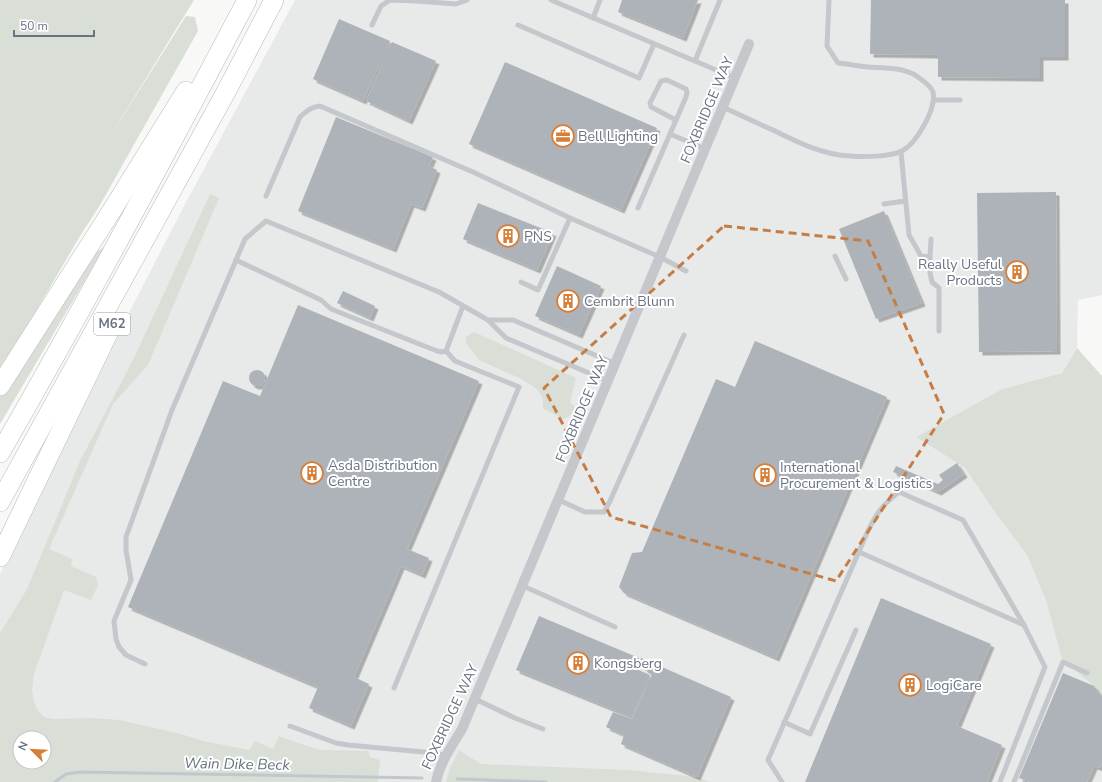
<svg xmlns="http://www.w3.org/2000/svg" width="1102" height="782" font-family="'Nunito Sans',sans-serif">
  <defs>
    <filter id="shadow"><feDropShadow dx="3.5" dy="3.5" stdDeviation="0" flood-color="#0004"/></filter>
  </defs>
  <rect width="100%" height="100%" fill="#f8f8f6"/>
  <!-- built -->
  <path fill="#e8e9e9" fill-rule="evenodd" d="M295,0H1102V295L1078,300L1077,348L1062,373L1002,389L916,437L965,468L996,514L1027,555L1047,603L1088,681L1102,697V782H0V574L54,458L183,208ZM20,738H44V762H20Z"/>
  <!-- green -->
  <g fill="#d9dfd7" fill-rule="evenodd">
    <polygon points="0,0 194,0 108,140 186,16 195,17 198,31 100,205 80,236 26,328 0,368"/>
    <path d="M210,194L219,198L148,365L113,404L49,549L72,559L71,566L96,577L98,585L91,600L64,590L34,674L32,690L34,702L38,711L44,717L53,719L93,718L119,720L181,734L203,741L249,750L255,741L273,749L279,736L304,745L320,750L368,751L370,757L380,760L378,782H0V633L26,591L43,551L80,461L134,358ZM20,738H44V762H20Z"/>
    <polygon points="106,245 0,424 0,394 90,258"/>
    <polygon points="474,332 576,378 570,402 575,407 575,413 564,419 543,409 543,399 537,389 521,379 479,360 466,343 466,337"/>
    <polygon points="1077,348 1102,376 1102,697 1088,681 1062,659 1047,603 1027,555 996,514 965,468 916,437 1002,389 1062,373"/>
    <polygon points="459,750 481,764 627,770 697,777 709,782 446,782 450,768"/>
  </g>
  <g fill="none" stroke-linecap="round" stroke-linejoin="round">
    <!-- stream -->
    <g stroke="#c0c7cd" stroke-width="3">
      <polyline points="457,779 546,782"/>
      <polyline points="55,782 66,774 80,772 422,778"/>
    </g>
  </g>
  <!-- building -->
  <g fill="#aeb3b9" filter="url(#shadow)">
    <polygon points="622,0 698,0 683,38 618,12"/>
    <polygon points="871,0 1065,0 1065,57 1040,57 1040,78 938,77 938,55 870,54"/>
    <polygon points="339,19 390,41 363,101 313,79"/>
    <polygon points="392,42 436,61 409,121 366,101"/>
    <polygon points="505,62 657,128 621,210 469,144"/>
    <polygon points="336,117 433,157 429,166 437,170 422,208 411,204 393,249 298,211"/>
    <polygon points="1056,192 1057,351 979,352 977,193"/>
    <polygon points="478,203 553,233 537,270 463,239"/>
    <polygon points="884,211 922,303 876,319 839,229"/>
    <polygon points="557,266 601,286 579,335 535,316"/>
    <polygon points="343,291 375,306 370,318 337,303"/>
    <polygon points="298,305 479,381 407,549 429,558 422,575 401,566 354,677 369,684 351,726 309,708 318,687 128,607 223,381 260,396"/>
    <polygon points="755,341 887,397 776,658 624,593 619,587 632,553 642,552 716,379 735,387"/>
    <circle cx="257" cy="378" r="8"/>
    <polygon points="957,463 964,474 938,492 893,472 896,466 938,484 943,480 939,475"/>
    <polygon points="881,598 991,644 957,726 1002,745 987,782 805,782"/>
    <polygon points="539,616 639,658 634,668 650,675 632,717 516,670"/>
    <polygon points="641,658 731,697 697,777 621,744 624,735 606,727 613,712 632,719 652,675 647,672 648,670 639,665"/>
    <polygon points="1063,673 1094,686 1102,697 1102,763 1100,768 1094,766 1087,782 1030,782 1019,778"/>
  </g>
  <g fill="none" stroke-linecap="round" stroke-linejoin="round">
    <!-- highway casing -->
    <g stroke="#b7b9bd" stroke-width="20">
      <g id="highway">
        <polyline points="0,386 114,207 186,91"/>
        <path d="M0,453C86,304 167,152 247,0"/>
        <polyline points="0,502 226,92 274,0"/>
        <polyline points="0,557 112,325"/>
      </g>
    </g>
    <!-- lane -->
    <g stroke="#c4c7cb" stroke-width="5">
      <polyline points="551,0 735,78"/>
      <polyline points="593,18 600,0"/>
      <polyline points="372,25 381,6 390,0 416,1 456,4 467,0"/>
      <polyline points="518,25 639,78 654,44"/>
      <polyline points="695,61 720,0"/>
      <polyline points="934,100 960,100"/>
      <path d="M723,107C740,115 756,123 773,130C797,142 823,155 850,156C863,157 890,157 902,151C916,144 937,108 933,92C931,86 921,79 915,75C901,67 884,68 868,67C858,66 848,64 838,63L827,46L829,0"/>
      <polyline points="670,134 686,97 687,92 686,89 667,80 661,81 650,103 651,107 676,120"/>
      <polyline points="901,152 909,235 921,256 930,257 931,239"/>
      <path d="M266,196L300,117C307,111 311,107 320,106L473,172L570,218L660,257L686,271"/>
      <polyline points="884,204 905,201"/>
      <polyline points="638,208 670,134 705,149"/>
      <polyline points="835,256 846,279"/>
      <polyline points="930,257 930,273 932,282 939,288 939,331"/>
      <polyline points="236,260 321,300 331,309 437,351 442,352 446,351 463,306"/>
      <polyline points="521,282 538,290 570,218"/>
      <polyline points="608,381 506,338 488,320 513,320 616,364"/>
      <polyline points="559,500 585,512 604,512 610,501 684,335"/>
      <polyline points="859,552 1024,625 1045,667 1000,782"/>
      <polyline points="523,586 615,627"/>
      <polyline points="145,664 126,655 119,647 116,639 114,621 131,580 126,550 126,537 172,410 245,239 266,221 439,292 488,320"/>
      <polyline points="394,688 519,387 455,361 446,351"/>
      <polyline points="475,699 515,718 543,729"/>
      <polyline points="784,722 810,734 856,630"/>
      <polyline points="290,726 336,743 348,745 434,753 445,756"/>
      <path d="M782,782L768,760L867,533C876,514 882,505 899,492L963,520L1024,625"/>
      <polyline points="1014,782 1063,662 1087,673"/>
    </g>
    <!-- street -->
    <path stroke="#c4c7cb" stroke-width="10" d="M436,782C440,762 452,746 462,729L749,44"/>
    <!-- highway -->
    <use href="#highway" stroke="#fff" stroke-width="19"/>
  </g>
  <!-- marked area -->
  <path fill="none" stroke="#c67d43" stroke-width="3" stroke-dasharray="8 5" stroke-linejoin="round" d="M724,226L868,241L944,414L836,581L611,517L544,388Z"/>
  <!-- icons -->
  <defs>
    <g id="office-ring" transform="scale(1.15)"><circle r="9.5" fill="#fff" stroke="#d67f38" stroke-width="1.5"/><path d="M-6-3h4V-5.5h4V-3h4V5H-6ZM-1-4.5V-3h2v-1.5ZM-6 0V1H6V0Z" fill="#d67f38"/></g>
    <g id="building-ring" transform="scale(1.15)"><circle r="9.5" fill="#fff" stroke="#d67f38" stroke-width="1.5"/><path d="M-4-6H4V6H1V3H-1V6H-4ZM-2.5-4.3h1.7v1.8h-1.7ZM.8-4.3h1.7v1.8H.8ZM-2.5-1h1.7V.8h-1.7ZM.8-1h1.7V.8H.8Z" fill="#d67f38"/></g>
  </defs>
  <g fill-rule="evenodd">
    <use href="#office-ring" x="563" y="136"/>
    <use href="#building-ring" x="508" y="236"/>
    <use href="#building-ring" x="1017" y="272"/>
    <use href="#building-ring" x="568" y="301"/>
    <use href="#building-ring" x="312" y="473"/>
    <use href="#building-ring" x="765" y="475"/>
    <use href="#building-ring" x="578" y="663"/>
    <use href="#building-ring" x="910" y="685"/>
  </g>
  <g text-anchor="middle" dominant-baseline="central" stroke-width="4" stroke-linejoin="round" paint-order="stroke">
    <!-- shield labels -->
    <rect fill="#fff" stroke="#979da9" stroke-width="1" x="94" y="313" width="36" height="22" rx="3"/>
    <g font-size="13" font-weight="bold" fill="#6a7384">
      <text x="112" y="324">M62</text>
    </g>
    <!-- street labels -->
    <g font-size="14" fill="#6a7384" stroke="#fff">
      <text transform="translate(707 110) rotate(-67)">FOXBRIDGE WAY</text>
      <text transform="translate(582 409) rotate(-67)">FOXBRIDGE WAY</text>
      <text transform="translate(450 717) rotate(-65)">FOXBRIDGE WAY</text>
    </g>
    <!-- poi labels -->
    <g font-size="14" fill="#6a7384" stroke="#fff" text-anchor="start">
      <text x="578" y="136">Bell Lighting</text>
      <text x="524" y="236">PNS</text>
      <text x="1002" y="264" text-anchor="end">Really Useful<tspan x="1002" dy="16">Products</tspan></text>
      <text x="584" y="301">Cembrit Blunn</text>
      <text x="328" y="465">Asda Distribution<tspan x="328" dy="16">Centre</tspan></text>
      <text x="780" y="467">International<tspan x="780" dy="16">Procurement &amp; Logistics</tspan></text>
      <text x="594" y="663">Kongsberg</text>
      <text x="926" y="685">LogiCare</text>
    </g>
    <!-- water labels -->
    <g font-size="15" font-style="italic" fill="#65737f" stroke="#fff">
      <text transform="translate(237 764) rotate(1)">Wain Dike Beck</text>
    </g>
  </g>
  <!-- north arrow -->
  <g transform="translate(32 750) rotate(294)"><circle r="19" fill="#ffffff" stroke="#c3c7ce"/>
  <path d="M0-3L7 15L0 10L-7 15Z" fill="#d67f38"/>
  <text y="-6" font-size="11" font-weight="bold" text-anchor="middle" fill="#6a7384">N</text>
  </g>
  <!-- scale -->
  <path d="M14 30v6h80v-6" fill="none" stroke="#6a7384" stroke-width="2"/>
  <text x="20" y="30" font-size="12" fill="#6a7384" stroke="#ffffff" stroke-width="3" paint-order="stroke">50 m</text>
</svg>
